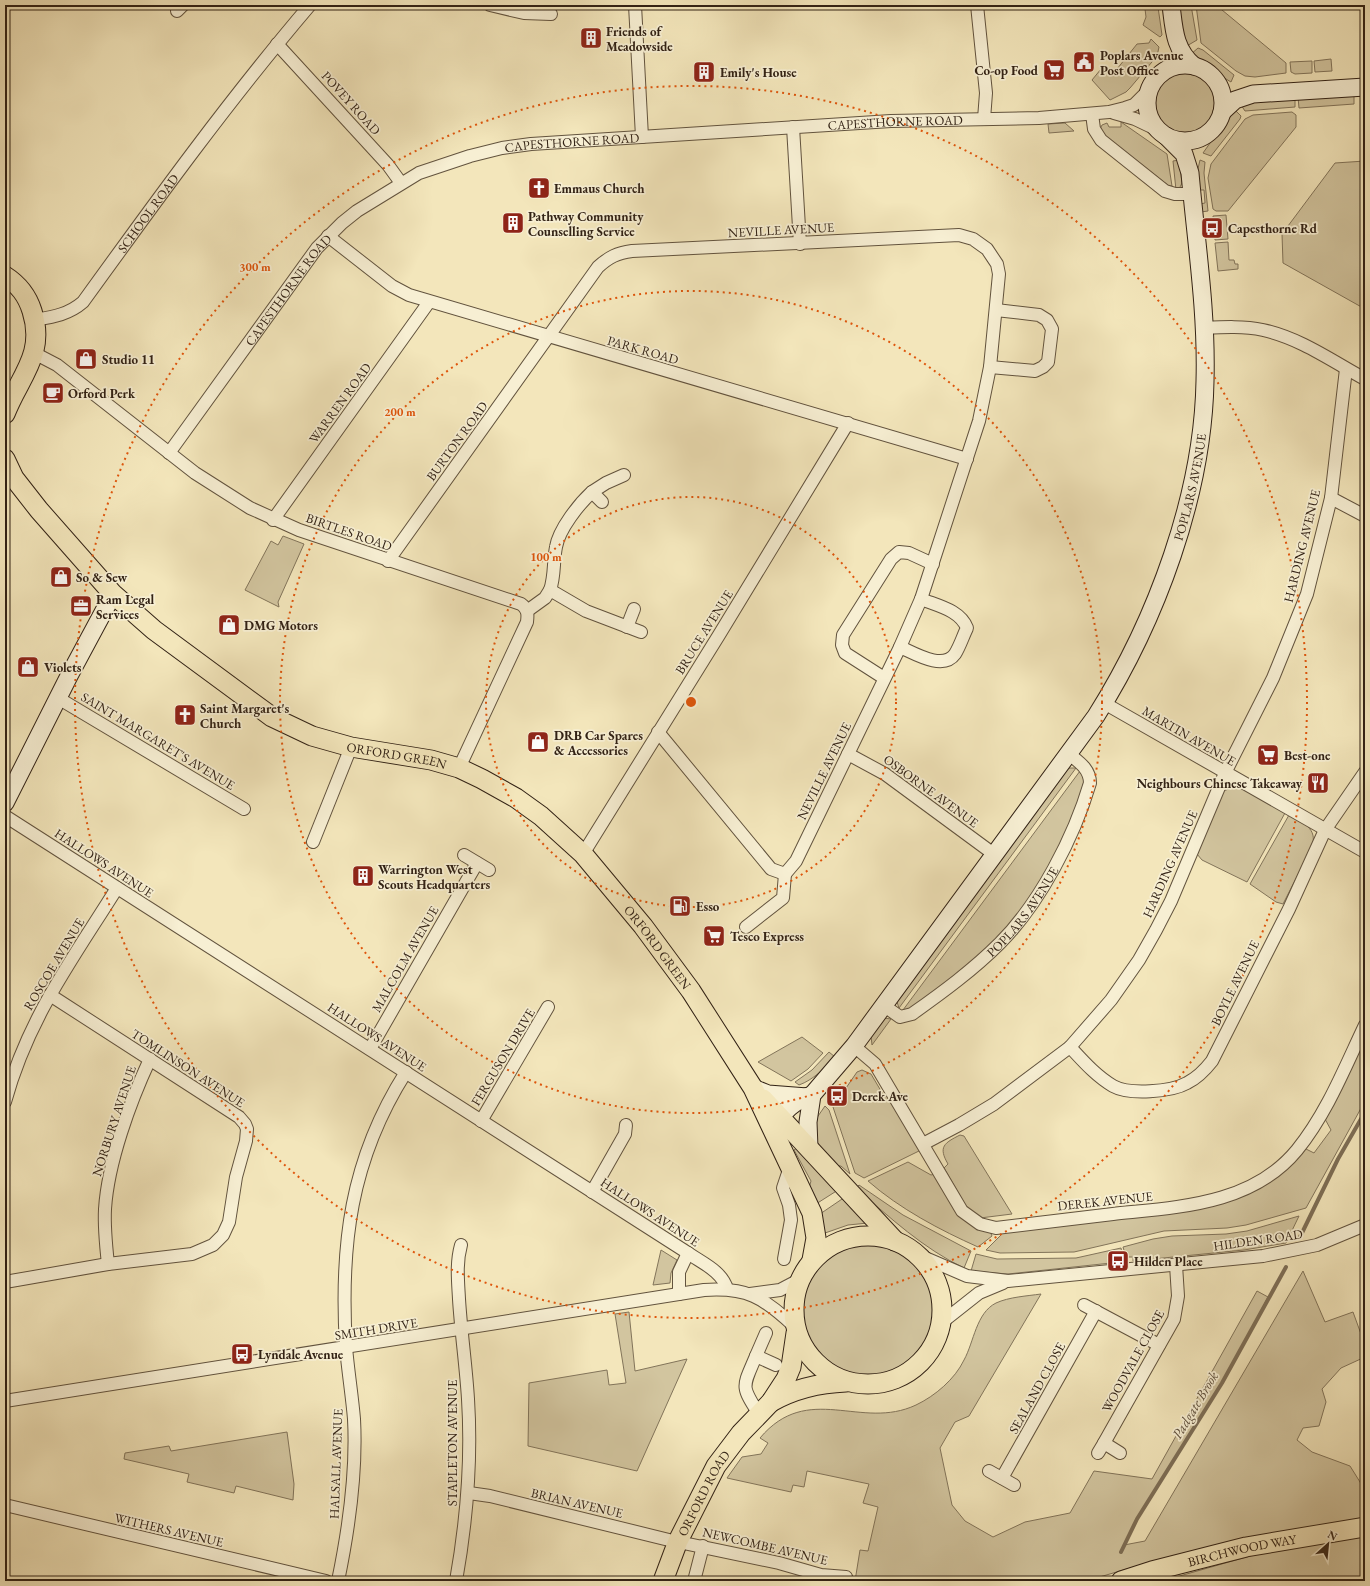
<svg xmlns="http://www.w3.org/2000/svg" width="1370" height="1586" font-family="'EB Garamond',serif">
  <rect width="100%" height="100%" fill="#f3e6bb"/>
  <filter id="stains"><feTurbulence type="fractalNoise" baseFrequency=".005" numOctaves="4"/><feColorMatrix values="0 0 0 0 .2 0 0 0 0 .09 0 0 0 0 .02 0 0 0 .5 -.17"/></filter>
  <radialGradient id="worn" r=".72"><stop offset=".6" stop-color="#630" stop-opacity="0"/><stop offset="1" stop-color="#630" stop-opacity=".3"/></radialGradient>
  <!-- green -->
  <g fill="#d2c59f" stroke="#82745a">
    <polygon points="1191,5 1197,40 1185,47 1179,6"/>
    <polygon points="1196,5 1216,5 1286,63 1286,73 1255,77 1245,76 1236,71 1201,43"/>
    <polygon points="1158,7 1162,35 1160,37 1143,25 1146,17 1145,9"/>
    <polygon points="1151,39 1159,47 1157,56 1130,88 1126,92 1110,100 1092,80 1101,69 1117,69 1137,44 1149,43"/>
    <polygon points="1198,48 1203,50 1234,75 1231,82 1198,62 1190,55"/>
    <polygon points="1331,59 1332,71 1315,72 1314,61"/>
    <polygon points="1312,61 1312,73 1295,74 1291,72 1290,62"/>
    <circle cx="1184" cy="103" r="31"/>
    <polygon points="1354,93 1354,104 1299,108 1298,97"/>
    <polygon points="1295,97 1295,107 1245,111 1241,105 1248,102"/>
    <polygon points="1234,109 1241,116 1240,119 1211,156 1203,153"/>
    <polygon points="1292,112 1296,115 1296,127 1228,211 1216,211 1213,209 1208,178 1211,164 1245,119 1253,115"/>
    <polygon points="1121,122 1167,154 1172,186 1169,186 1105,136 1100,129 1102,125 1107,123 1109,127 1121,127"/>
    <polygon points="1065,123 1074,131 1049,133 1048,124"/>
    <polygon points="1179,160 1182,183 1179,189 1176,190 1173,161"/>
    <polygon points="1200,160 1205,162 1204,173 1208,211 1201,212 1200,204 1205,203 1204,190 1198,190 1197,173"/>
    <polygon points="1365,161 1365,309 1283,263 1282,234 1335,163"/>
    <polygon points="1226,215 1228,239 1215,240 1213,216"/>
    <polygon points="1228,242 1229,260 1234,260 1235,264 1238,264 1238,269 1218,271 1215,243"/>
    <polygon points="283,536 304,544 278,602 279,607 245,590 271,541 278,545"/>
    <polygon points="1070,768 1076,768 899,1008 897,1002 1066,770"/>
    <path d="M1080,771L1084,779L1083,787C1065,841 1036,900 996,940C970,966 939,987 910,1009L903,1010Z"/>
    <polygon points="1235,787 1241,788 1285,813 1247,882 1202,860 1197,854 1223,791"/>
    <path d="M1289,815C1303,823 1318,828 1312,847L1283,904L1276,902L1250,884Z"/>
    <polygon points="884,1018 891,1019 872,1045 871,1036"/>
    <polygon points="802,1037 823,1053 808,1069 791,1081 758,1062"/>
    <polygon points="1365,1038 1365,1101 1306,1208 1246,1225 1227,1228 1164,1231 1074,1252 1000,1253 986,1250 1001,1235 1001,1231 1210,1206 1304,1148 1314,1153 1331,1130 1325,1119"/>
    <path d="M829,1052L835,1057C825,1068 813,1080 799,1085L795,1082L812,1070Z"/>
    <polygon points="862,1070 871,1074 884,1096 888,1096 921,1150 864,1178 855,1173 833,1107 857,1072"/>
    <polygon points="825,1106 829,1110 850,1174 841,1166 836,1166 817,1145 816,1119"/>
    <path d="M960,1135L964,1136L1012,1214L980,1218L966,1206L944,1168L948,1164C938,1147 944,1143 960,1135Z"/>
    <polygon points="798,1147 838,1190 816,1204 809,1188 811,1181 794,1150"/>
    <path d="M908,1162L931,1175L935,1174L954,1204L990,1231L992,1236L978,1247C940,1230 900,1209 868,1181Z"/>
    <path d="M859,1185L903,1215L971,1251L964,1268C924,1249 889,1217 856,1188Z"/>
    <polygon points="845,1197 868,1223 848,1225 825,1233 820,1214"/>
    <polygon points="1299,1216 1286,1243 1244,1250 1133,1261 1133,1257 1126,1257 1123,1247 1153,1239 1172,1236 1226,1234 1247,1231"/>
    <circle cx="868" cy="1311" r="67"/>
    <polygon points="1121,1248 1123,1258 1111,1260 1111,1263 1008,1274 971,1271 976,1254 997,1259 1076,1258"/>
    <polygon points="661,1250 677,1260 671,1273 670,1283 653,1285"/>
    <path d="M1303,1271L1325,1322L1353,1312L1361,1334L1365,1332V1357L1341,1368L1322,1389L1326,1402L1319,1426L1303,1428L1297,1440L1312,1452L1350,1466L1365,1490V1520L1246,1540L1137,1566L1086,1581H855L860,1550L868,1551L878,1507L863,1503L869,1484L807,1471L804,1487L793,1485L791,1492L727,1478L742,1457L761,1454L768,1443L760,1438C808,1381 861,1431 916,1405C935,1396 955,1379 964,1360C974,1342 976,1313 996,1303C1009,1297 1027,1296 1041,1294L969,1416L955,1422L940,1448L952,1505L965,1521L993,1537L1025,1522L1070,1513L1094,1471L1152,1479L1257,1291L1268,1297L1222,1383L1137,1519L1124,1545L1145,1541Z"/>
    <polygon points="629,1312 635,1371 687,1359 637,1471 528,1446 529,1383 607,1370 609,1385 626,1383 615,1314"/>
    <polygon points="287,1432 294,1484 293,1500 236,1486 234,1493 187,1482 189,1474 124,1459 125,1453 169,1446 171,1451"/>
    <polygon points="1365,1533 1365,1581 1162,1581 1271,1550"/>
  </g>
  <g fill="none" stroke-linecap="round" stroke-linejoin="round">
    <!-- stream -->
    <g stroke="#7e6f57" stroke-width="4">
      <polyline points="1300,1237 1338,1159 1365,1112"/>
      <polyline points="1121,1552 1137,1519 1222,1383 1286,1267"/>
    </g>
    <!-- street casing -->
    <g stroke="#62533e" stroke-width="14">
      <g id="street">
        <polyline points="490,5 524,13 551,14"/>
        <polyline points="635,5 642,137"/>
        <polyline points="977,5 986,93 984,119"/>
        <polyline points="177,11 183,5"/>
        <polyline points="277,44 388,165 401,183"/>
        <polyline points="1114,113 1135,119 1158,130"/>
        <polyline points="1092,114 1094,129 1101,140 1165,191 1175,194 1192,194"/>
        <polyline points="793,127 800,244"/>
        <polyline points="328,236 392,286 409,295 967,459"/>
        <path id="s1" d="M34,320C52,317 68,315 83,302C156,201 229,100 310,5"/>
        <path d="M1205,328C1224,327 1244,326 1263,330C1300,338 1332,361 1365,379"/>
        <path d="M34,353L57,365L195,473L250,508L299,530L521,604C528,609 528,614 527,622L459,768"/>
        <polyline points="990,367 1035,371 1043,367 1048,362 1052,329 1047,320 1039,315 996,310"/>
        <path id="s2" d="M169,453L317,248L342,223L357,211L419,173L470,156L502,148L531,144L891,121L1039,118L1109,112L1125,108L1134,105L1148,91"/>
        <path d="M592,492C579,504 559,529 556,547C553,562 555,576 550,590L586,611L641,632"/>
        <polyline points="1331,498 1365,516"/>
        <polyline points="602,502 592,492 606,483 624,475"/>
        <polyline points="273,520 429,302"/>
        <path d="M388,561L598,267C609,257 617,253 632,251L959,235L973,239L987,249L997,264L999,274L990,367L979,421L921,599L900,647L796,861L785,874L771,869L658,732"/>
        <polyline points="527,611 545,598 550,590"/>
        <polyline points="627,627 634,609"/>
        <path d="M900,647C914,653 943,671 955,654C960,646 963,636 967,628C960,610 938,606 921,599"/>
        <polyline points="884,678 845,653 842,645 843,635 891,559 899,552 909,553 933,564"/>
        <polyline points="58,698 244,809"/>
        <polyline points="1104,703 1365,852"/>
        <polyline points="848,754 885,774 995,855"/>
        <path d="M5,816L688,1253C702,1263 722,1271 727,1289"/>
        <polyline points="313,842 351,747"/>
        <polyline points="583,854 719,635 848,423"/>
        <polyline points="464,855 489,870"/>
        <polyline points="746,927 783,898 785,874"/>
        <path id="s3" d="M883,1005L900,1017L912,1014C943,992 973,970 1000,943C1040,903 1074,837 1090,783C1090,769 1079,762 1069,754"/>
        <path d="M854,1046L875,1064L962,1211L980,1224L996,1228C1035,1223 1074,1219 1113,1214C1178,1207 1252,1205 1297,1150C1327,1113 1345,1067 1365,1025"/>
        <path d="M1070,1047C1083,1061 1096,1076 1113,1086C1129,1095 1171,1092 1187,1083C1197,1078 1205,1070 1212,1061L1289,909L1325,830L1365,772"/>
        <polyline points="370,1049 477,863"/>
        <path d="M5,1102C28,1018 72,960 117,888"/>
        <polyline points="481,1121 548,1007"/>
        <polyline points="923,1144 959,1125 994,1104 1070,1047 1111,1000 1139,960 1156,930 1171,901 1225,773 1273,678 1307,594 1331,498 1346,369"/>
        <polyline points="592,1192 625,1134 626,1125"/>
        <polyline points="916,1254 967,1276 1008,1281 1263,1256 1317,1245 1365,1225"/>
        <polyline points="784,1259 791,1220 789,1205 783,1188 790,1167"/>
        <path d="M108,1264C106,1246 104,1228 105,1209C108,1162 130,1102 150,1059"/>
        <polyline points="5,1282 108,1264 192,1254 213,1245 223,1235 229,1222 236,1177 246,1141 247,1129 245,1124 239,1117 50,995"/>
        <polyline points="679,1294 679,1272 688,1253"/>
        <polyline points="750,1294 780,1290 799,1280"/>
        <polyline points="1084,1305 1159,1345"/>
        <polyline points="941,1323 979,1293 1003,1283"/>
        <polyline points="766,1333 756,1356 776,1365"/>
        <path d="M756,1356C743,1387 740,1385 759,1414"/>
        <path d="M5,1401L704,1290C747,1287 763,1297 794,1326"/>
        <polyline points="1104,1443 1174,1319 1178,1296 1176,1265"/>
        <polyline points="1098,1453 1104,1443 1120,1453"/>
        <polyline points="989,1471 1014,1485"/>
        <polyline points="1002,1478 1096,1311"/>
        <polyline points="469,1493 490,1496 669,1540 779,1563 821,1575 846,1577"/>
        <polyline points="5,1505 326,1581"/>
        <path d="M338,1581C349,1528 357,1474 354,1419C352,1395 348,1371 346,1347C340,1246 350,1160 406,1072"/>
        <path d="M456,1581C467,1519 472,1462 468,1399C466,1366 461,1332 459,1299C458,1280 456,1263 461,1245"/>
        <polyline points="694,1581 703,1546"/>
      </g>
    </g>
    <!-- secondary casing -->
    <g stroke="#322215" stroke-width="19">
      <g id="secondary">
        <path d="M1171,5C1174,29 1174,49 1194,66"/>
        <circle cx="1185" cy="103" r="38"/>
        <polyline points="1222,112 1235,100 1253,94 1365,87"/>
        <polyline points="5,803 70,674 113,594"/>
        <polyline points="753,1088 768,1094 807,1097"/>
        <path d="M776,1129C779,1113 797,1099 812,1095"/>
        <path id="s4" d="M809,1148L808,1122L812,1095L854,1046L1096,716C1156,621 1203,495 1205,381C1207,311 1196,242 1190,173L1184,154L1166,136"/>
      </g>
    </g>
    <!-- primary casing -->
    <g stroke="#322215" stroke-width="21">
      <g id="primary">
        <path d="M5,276C19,285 27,295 32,311C46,355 19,377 5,414"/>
        <path id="s5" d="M5,459L14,478L39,510L113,594L154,630L272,717L312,736L351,747L431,760L459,768L482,779L516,798L541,816L583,854L643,926L691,991L753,1088L812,1213L816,1238L812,1260"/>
        <polyline points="763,1099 895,1241"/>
        <circle cx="868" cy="1310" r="74"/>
        <path d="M771,1402C794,1389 820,1383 846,1382"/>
        <path id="s6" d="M663,1581L678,1541L716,1466L741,1433L771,1402L786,1379L791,1367L796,1333"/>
        <path id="s7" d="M1121,1581L1152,1571L1246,1547L1365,1527"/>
      </g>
    </g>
    <!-- street -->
    <use href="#street" stroke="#f7efd3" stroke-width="12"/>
    <!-- secondary -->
    <use href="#secondary" stroke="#f7efd3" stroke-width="17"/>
    <!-- primary -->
    <use href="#primary" stroke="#f3e6bb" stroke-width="19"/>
  </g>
  <!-- distance rings -->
  <g fill="none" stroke="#df560c" stroke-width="2" stroke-dasharray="2 4">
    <circle cx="691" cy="702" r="205"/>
    <circle cx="691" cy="702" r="411"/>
    <circle cx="691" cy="702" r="616"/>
  </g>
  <!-- icons -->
  <defs>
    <g id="building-square" transform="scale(1.15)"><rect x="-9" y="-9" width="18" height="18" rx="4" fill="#8f2418" stroke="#f7efd3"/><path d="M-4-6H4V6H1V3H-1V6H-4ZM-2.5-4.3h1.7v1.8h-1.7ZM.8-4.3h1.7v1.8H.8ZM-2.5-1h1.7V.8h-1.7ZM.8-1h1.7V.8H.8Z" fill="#fff"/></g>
    <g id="civic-square" transform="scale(1.15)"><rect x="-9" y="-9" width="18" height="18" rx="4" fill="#8f2418" stroke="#f7efd3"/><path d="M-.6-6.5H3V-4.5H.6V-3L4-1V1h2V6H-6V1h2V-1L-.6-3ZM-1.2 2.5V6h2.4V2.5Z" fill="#fff"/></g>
    <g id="supermarket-square" transform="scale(1.15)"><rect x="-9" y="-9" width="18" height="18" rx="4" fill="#8f2418" stroke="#f7efd3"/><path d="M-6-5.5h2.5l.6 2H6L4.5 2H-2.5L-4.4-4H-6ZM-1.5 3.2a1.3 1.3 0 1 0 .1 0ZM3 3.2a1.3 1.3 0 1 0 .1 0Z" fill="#fff"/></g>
    <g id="church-square" transform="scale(1.15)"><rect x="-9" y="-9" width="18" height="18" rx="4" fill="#8f2418" stroke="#f7efd3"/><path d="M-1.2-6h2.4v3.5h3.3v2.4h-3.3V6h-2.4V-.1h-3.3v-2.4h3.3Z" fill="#fff"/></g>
    <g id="bus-square" transform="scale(1.15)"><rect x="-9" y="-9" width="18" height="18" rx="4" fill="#8f2418" stroke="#f7efd3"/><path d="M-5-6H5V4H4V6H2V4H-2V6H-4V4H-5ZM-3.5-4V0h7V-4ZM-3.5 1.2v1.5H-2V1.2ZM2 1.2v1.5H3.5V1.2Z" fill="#fff"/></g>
    <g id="shop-square" transform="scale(1.15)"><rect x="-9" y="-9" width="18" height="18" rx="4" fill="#8f2418" stroke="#f7efd3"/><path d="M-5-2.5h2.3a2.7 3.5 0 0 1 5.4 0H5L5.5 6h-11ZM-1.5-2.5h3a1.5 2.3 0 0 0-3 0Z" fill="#fff"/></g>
    <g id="cafe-square" transform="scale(1.15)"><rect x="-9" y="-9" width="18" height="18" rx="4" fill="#8f2418" stroke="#f7efd3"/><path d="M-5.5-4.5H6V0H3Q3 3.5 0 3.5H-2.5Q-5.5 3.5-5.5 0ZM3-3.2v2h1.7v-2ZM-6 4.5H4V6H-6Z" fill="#fff"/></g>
    <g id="office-square" transform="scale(1.15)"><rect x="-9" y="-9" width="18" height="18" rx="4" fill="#8f2418" stroke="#f7efd3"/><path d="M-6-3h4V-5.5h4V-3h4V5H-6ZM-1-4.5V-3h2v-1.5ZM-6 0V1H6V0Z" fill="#fff"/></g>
    <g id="restaurant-square" transform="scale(1.15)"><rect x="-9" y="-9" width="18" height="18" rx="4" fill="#8f2418" stroke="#f7efd3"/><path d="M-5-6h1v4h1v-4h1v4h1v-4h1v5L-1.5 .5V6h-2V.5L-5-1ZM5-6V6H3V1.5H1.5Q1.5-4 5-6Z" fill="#fff"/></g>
    <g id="fuel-square" transform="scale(1.15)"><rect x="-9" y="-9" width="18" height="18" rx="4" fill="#8f2418" stroke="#f7efd3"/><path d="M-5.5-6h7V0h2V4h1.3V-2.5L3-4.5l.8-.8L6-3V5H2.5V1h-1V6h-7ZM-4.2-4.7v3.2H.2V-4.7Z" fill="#fff"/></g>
  </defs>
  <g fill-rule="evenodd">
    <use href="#building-square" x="591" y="38"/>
    <use href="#civic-square" x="1084" y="62"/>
    <use href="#supermarket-square" x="1054" y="70"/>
    <use href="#building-square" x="704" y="72"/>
    <use href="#church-square" x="539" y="188"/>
    <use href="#building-square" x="513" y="223"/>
    <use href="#bus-square" x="1212" y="228"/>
    <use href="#shop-square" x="86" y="359"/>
    <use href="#cafe-square" x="53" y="393"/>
    <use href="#shop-square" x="61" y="577"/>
    <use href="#office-square" x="81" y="606"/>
    <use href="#shop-square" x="229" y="625"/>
    <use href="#shop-square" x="28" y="667"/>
    <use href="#church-square" x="185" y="715"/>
    <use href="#shop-square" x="538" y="742"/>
    <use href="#supermarket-square" x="1268" y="755"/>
    <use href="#restaurant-square" x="1318" y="783"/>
    <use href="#building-square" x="363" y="876"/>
    <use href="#fuel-square" x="680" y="906"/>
    <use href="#supermarket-square" x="714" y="936"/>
    <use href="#bus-square" x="837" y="1096"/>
    <use href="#bus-square" x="1118" y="1261"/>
    <use href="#bus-square" x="242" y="1354"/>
  </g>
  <g text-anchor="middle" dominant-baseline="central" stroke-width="3.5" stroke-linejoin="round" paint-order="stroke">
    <!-- poi labels -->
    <g font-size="13" font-weight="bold" fill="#322215" stroke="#f7efd3" text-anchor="start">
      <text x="606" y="31">Friends of<tspan x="606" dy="15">Meadowside</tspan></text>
      <text x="1100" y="55">Poplars Avenue<tspan x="1100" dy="15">Post Office</tspan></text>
      <text x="1038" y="70" text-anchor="end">Co-op Food</text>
      <text x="720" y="72">Emily's House</text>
      <text x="554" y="188">Emmaus Church</text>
      <text x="528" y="216">Pathway Community<tspan x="528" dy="15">Counselling Service</tspan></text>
      <text x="1228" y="228">Capesthorne Rd</text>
      <text x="102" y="359">Studio 11</text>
      <text x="68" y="393">Orford Perk</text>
      <text x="76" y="577">So &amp; Sew</text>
      <text x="96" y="599">Ram Legal<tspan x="96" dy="15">Services</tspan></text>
      <text x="244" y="625">DMG Motors</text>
      <text x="44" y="667">Violets</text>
      <text x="200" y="708">Saint Margaret's<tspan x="200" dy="15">Church</tspan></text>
      <text x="554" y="735">DRB Car Spares<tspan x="554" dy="15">&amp; Accessories</tspan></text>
      <text x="1284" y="755">Best-one</text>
      <text x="1302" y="783" text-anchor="end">Neighbours Chinese Takeaway</text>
      <text x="378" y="869">Warrington West<tspan x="378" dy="15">Scouts Headquarters</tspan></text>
      <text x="696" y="906">Esso</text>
      <text x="730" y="936">Tesco Express</text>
      <text x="852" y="1096">Derek Ave</text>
      <text x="1134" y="1261">Hilden Place</text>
      <text x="258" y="1354">Lyndale Avenue</text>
    </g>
    <!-- street labels -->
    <g font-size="13" fill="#322215" stroke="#f7efd3">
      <text transform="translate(351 103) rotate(48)">POVEY ROAD</text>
      <text stroke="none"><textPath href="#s2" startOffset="861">CAPESTHORNE ROAD</textPath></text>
      <text stroke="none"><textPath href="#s2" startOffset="537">CAPESTHORNE ROAD</textPath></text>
      <text stroke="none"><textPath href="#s1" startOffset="163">SCHOOL ROAD</textPath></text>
      <text transform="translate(781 230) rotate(-3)">NEVILLE AVENUE</text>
      <text stroke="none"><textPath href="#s2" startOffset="202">CAPESTHORNE ROAD</textPath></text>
      <text transform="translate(643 350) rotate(16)">PARK ROAD</text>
      <text transform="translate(340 403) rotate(-54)">WARREN ROAD</text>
      <text transform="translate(457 441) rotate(-54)">BURTON ROAD</text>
      <text stroke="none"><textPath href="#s4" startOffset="776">POPLARS AVENUE</textPath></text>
      <text transform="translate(349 532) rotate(19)">BIRTLES ROAD</text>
      <text transform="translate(1302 546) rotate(-76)">HARDING AVENUE</text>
      <text transform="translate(704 632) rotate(-58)">BRUCE AVENUE</text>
      <text transform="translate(1189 736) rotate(30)">MARTIN AVENUE</text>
      <text transform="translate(158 741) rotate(31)">SAINT MARGARET'S AVENUE</text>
      <text stroke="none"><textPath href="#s5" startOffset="506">ORFORD GREEN</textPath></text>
      <text transform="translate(824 771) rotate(-64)">NEVILLE AVENUE</text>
      <text transform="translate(931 791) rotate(36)">OSBORNE AVENUE</text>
      <text transform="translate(104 863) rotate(33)">HALLOWS AVENUE</text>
      <text transform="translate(1170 864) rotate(-66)">HARDING AVENUE</text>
      <text stroke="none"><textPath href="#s3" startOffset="185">POPLARS AVENUE</textPath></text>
      <text stroke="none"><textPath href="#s5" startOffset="841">ORFORD GREEN</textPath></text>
      <text transform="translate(405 959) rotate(-60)">MALCOLM AVENUE</text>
      <text transform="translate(54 964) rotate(-59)">ROSCOE AVENUE</text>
      <text transform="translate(1235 983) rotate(-64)">BOYLE AVENUE</text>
      <text transform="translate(377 1037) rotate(33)">HALLOWS AVENUE</text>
      <text transform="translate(503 1057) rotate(-59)">FERGUSON DRIVE</text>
      <text transform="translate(188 1068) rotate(33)">TOMLINSON AVENUE</text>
      <text transform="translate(114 1121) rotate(-72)">NORBURY AVENUE</text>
      <text transform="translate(1105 1201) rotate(-6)">DEREK AVENUE</text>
      <text transform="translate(650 1212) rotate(33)">HALLOWS AVENUE</text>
      <text transform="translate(1258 1240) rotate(-8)">HILDEN ROAD</text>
      <text transform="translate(376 1329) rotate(-9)">SMITH DRIVE</text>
      <text transform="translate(1133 1361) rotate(-61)">WOODVALE CLOSE</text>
      <text transform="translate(1037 1388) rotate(-61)">SEALAND CLOSE</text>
      <text transform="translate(452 1443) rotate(-90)">STAPLETON AVENUE</text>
      <text transform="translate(336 1464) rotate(-88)">HALSALL AVENUE</text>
      <text stroke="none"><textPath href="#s6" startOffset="97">ORFORD ROAD</textPath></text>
      <text transform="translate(577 1503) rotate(13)">BRIAN AVENUE</text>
      <text transform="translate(169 1530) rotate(13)">WITHERS AVENUE</text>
      <text transform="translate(765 1546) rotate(13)">NEWCOMBE AVENUE</text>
      <text stroke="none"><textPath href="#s7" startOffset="125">BIRCHWOOD WAY</textPath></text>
    </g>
    <!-- water labels -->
    <g font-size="14" font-style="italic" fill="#5e4f3c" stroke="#f7efd3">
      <text transform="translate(1195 1405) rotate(-59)">Padgate Brook</text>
    </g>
  </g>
  <circle cx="691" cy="702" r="6" fill="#df560c" stroke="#f7efd3" stroke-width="2"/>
  <g font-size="12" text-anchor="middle" font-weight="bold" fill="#df560c" stroke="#f7efd3" stroke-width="3.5" stroke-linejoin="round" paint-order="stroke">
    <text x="255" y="271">300 m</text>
    <text x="400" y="416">200 m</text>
    <text x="546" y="561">100 m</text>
  </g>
  <!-- margin -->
  <rect width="1370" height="1586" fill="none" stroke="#f3e6bb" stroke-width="20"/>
  <rect x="6" y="6" width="1358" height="1574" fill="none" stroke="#322215" stroke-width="2"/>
  <rect x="10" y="10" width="1350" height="1566" fill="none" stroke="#322215"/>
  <!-- north arrow -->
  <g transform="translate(1328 1544) rotate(27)" stroke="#f7efd3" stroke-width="3" paint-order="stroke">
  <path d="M0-3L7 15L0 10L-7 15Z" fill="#322215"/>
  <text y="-6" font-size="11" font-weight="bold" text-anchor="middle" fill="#322215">N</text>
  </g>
  <rect width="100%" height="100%" filter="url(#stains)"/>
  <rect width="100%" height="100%" fill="url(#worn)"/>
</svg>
